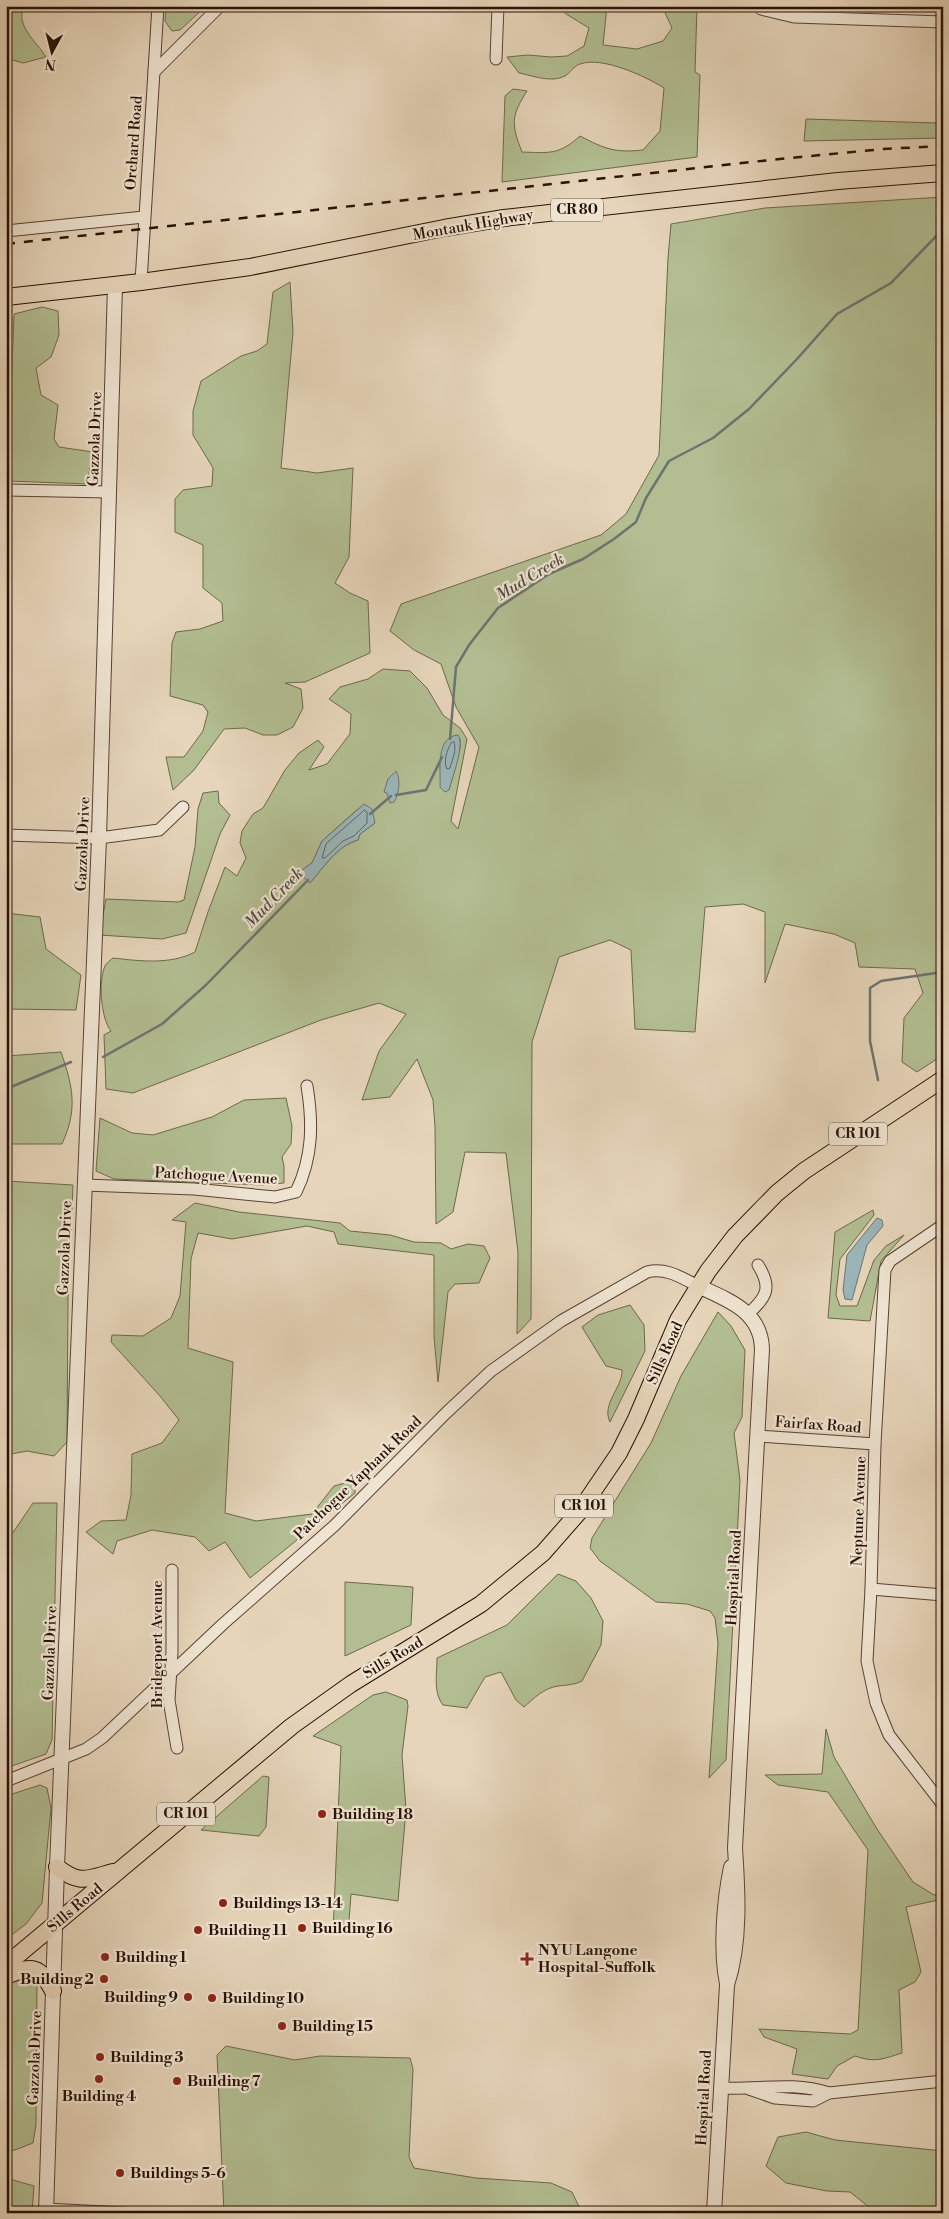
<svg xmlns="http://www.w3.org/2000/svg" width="949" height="2219" font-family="'Libre Bodoni',serif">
  <rect width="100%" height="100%" fill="#e6d5ba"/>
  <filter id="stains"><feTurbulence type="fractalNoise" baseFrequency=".004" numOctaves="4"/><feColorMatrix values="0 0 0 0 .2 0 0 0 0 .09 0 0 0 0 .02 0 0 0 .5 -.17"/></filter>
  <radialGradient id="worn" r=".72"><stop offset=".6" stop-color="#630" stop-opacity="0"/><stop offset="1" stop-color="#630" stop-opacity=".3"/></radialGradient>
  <!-- green -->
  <g fill="#b2be92" stroke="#6d684c" fill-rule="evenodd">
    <path d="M6,6H25C13,24 38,43 46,57L23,63L6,58Z"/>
    <polygon points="166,6 206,6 180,30 172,31 165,21"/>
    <path d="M558,6H607L603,45L637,49L663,41L672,28L662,6H697L695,72L700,75L697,157L502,182L505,96L513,89L527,91C511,116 511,124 522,152C549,153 559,155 580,136C605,149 615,153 643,150L660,131L664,88C645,76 602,56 580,64C574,66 570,73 565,76C551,83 534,76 519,73L507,57L528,55L551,57L567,56L584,46L589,28L566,14Z"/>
    <polygon points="806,119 937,123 943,121 943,138 804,141"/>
    <path d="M943,197V1055L917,1072L902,1062L904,1018L923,993L915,969L859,967L855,943L834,934L785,924L765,983V912L743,904L705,907L695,1032L635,1029L631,950L610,940L559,957L532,1042L531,1319L517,1334L518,1252L506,1153L465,1152L453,1212L436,1224L435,1127L433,1100L417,1059L390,1097L362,1100L379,1051L406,1014L379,1003L321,1020L133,1093L106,1089L104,1035L111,1031C101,1019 98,981 105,966C106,963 111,960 113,958C140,961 170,965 195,952L208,912L225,867L237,876L246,858L240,843L242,831L253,814L263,808L285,770L299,753L318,740L324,747L309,770L327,764L350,734L351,714L329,699L340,687L368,679L383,669L410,671L427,688L443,715L460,728L467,739L451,821L458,829L479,747L456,707L441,664L414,650L390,631L401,604L601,535L626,514L659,455L668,258L671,224L765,208ZM460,739V748L449,790L441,774L440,766ZM359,808L375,823L360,834L358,840C337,846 324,867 310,883L302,870L312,863L322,841Z"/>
    <polygon points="290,282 293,332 281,468 317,473 353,468 349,557 335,583 350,593 368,601 370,653 305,682 285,683 301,689 303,708 293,727 277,735 263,735 245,728 224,729 194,770 173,790 166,757 184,757 203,731 208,712 203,705 170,696 172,643 176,632 200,629 223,621 222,603 203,588 203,545 175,532 175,499 183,490 212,486 213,468 193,435 193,411 201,381 241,356 257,351 267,344 273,292"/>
    <polygon points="42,307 58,311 59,335 51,357 36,368 41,395 58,405 54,439 59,447 93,452 87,484 9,481 8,477 14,314"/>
    <polygon points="218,791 219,803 230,815 220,834 186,933 162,939 99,935 106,899 178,902 184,900 195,847 198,809 203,793"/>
    <polygon points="6,913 40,917 46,949 81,975 76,1010 6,1009"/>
    <path d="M61,1052C73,1087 78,1109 62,1144H6V1056Z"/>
    <polygon points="286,1098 292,1126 291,1144 282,1157 284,1166 284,1183 263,1185 114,1179 96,1171 100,1118 132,1133 153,1135 212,1117 244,1100"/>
    <polygon points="6,1181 73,1185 68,1298 67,1442 54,1456 27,1451 6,1455"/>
    <polygon points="195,1203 239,1212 340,1223 350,1231 390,1235 414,1242 441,1243 451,1249 468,1244 484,1246 490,1258 479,1283 455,1284 448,1292 438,1382 434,1336 434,1255 338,1244 334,1232 307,1226 232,1239 198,1233 191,1259 188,1348 233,1362 225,1513 256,1521 312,1514 334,1486 355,1480 355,1493 250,1578 225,1542 209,1551 195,1537 152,1530 117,1541 113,1554 86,1532 101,1521 126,1520 131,1495 132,1454 162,1443 179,1420 160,1396 111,1342 112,1335 143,1336 171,1318 180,1296 186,1222 172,1220"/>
    <polygon points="873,1210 874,1215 840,1259 836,1295 840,1306 857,1306 874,1260 886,1246 904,1235 881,1261 870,1321 828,1318 835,1232"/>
    <path d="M630,1305L644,1325L645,1351L610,1422C601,1404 623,1387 622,1370L606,1366L582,1327L598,1315Z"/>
    <polygon points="718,1312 731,1326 745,1350 742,1417 734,1433 740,1480 726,1760 709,1778 718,1643 715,1618 710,1611 687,1604 656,1602 600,1561 590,1548 592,1538 651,1443 681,1376"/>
    <polygon points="33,1503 57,1503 52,1740 46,1754 6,1768 6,1543"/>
    <path d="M558,1574L576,1581L591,1598L603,1621L601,1645L582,1681C574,1685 567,1685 558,1686C544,1688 534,1698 524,1707L516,1700L501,1672L485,1677L467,1708L443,1705C433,1692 437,1674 437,1658L507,1625Z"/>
    <polygon points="345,1582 413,1587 411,1625 345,1656"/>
    <polygon points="386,1692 407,1700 408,1706 402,1755 406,1810 398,1901 351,1894 349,1921 333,1934 341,1746 313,1736 373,1695"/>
    <path d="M826,1729L834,1757L877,1829L913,1882L934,1895L943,1894V1899L906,1907L921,1972L915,1982L899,1990L902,2053C883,2059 875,2063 855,2056L837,2066L828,2079L792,2074L797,2049L764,2037L759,2029L850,2034L858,2030L868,1850L828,1792L778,1785L765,1775L822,1774Z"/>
    <polygon points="263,1776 269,1777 266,1827 259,1836 201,1830"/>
    <polygon points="40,1785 47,1788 51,1808 42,1903 26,1924 6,1939 6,1796"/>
    <polygon points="16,1976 37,1978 36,2125 33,2143 15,2150 6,2151 6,1986"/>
    <polygon points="226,2046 295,2060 320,2056 410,2058 413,2069 409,2157 414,2168 476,2178 551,2183 572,2192 582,2213 224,2213 217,2055"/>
    <polygon points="806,2132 835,2140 943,2151 943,2213 869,2213 869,2207 850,2192 827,2191 786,2183 766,2166 778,2137"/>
    <polygon points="13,2180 34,2186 32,2213 6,2213 6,2181"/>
  </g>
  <!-- water -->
  <g fill="#9ab6b9" stroke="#6c7471">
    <path d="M458,735C465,745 452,778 449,790L445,792L440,787C441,771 435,737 458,735Z"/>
    <path d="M396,771C401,779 399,794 394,802L390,803L387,793L384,792L388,779Z"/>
    <path d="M364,804L372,809L375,823L360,834L358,840C337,846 324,867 310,883L300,874L302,870L312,863L322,841Z"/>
    <polygon points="877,1218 882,1220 883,1226 867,1245 852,1300 845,1299 843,1290 847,1255"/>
  </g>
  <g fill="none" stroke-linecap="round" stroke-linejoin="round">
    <!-- shore -->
    <g stroke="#616460" stroke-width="1">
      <path d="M454,742C457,750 452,760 450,768L447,769C443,762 447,750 451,743Z"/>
      <polygon points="365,810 367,812 367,823 354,836 343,841 325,858 322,858 326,844"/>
    </g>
    <!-- stream -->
    <g stroke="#6c7471" stroke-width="2.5">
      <polyline points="450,739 456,667 469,645 498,608 549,574 583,559 614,539 636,522 646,498 669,461 713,438 749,409 797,359 837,314 891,283 943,229"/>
      <polyline points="396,795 426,790 442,757"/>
      <polyline points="370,814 391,796"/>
      <polyline points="103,1057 162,1024 206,985 308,880"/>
      <polyline points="878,1080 870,1041 870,988 881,981 943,972"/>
      <polyline points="6,1089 71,1062"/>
    </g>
    <!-- minor casing -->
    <g stroke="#584233" stroke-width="13">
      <g id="minor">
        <polyline points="758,6 761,9 794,17 943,22"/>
        <polyline points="496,59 498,6"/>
        <polyline points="154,72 220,6"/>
        <polyline points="6,231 144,217"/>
        <polyline points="141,282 158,6"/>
        <polyline points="6,490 109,492"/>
        <polyline points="6,835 99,838 159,830 183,807"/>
        <path d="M84,1185L194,1189L275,1197L296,1192C313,1157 313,1123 307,1086"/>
        <polyline points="943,1225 890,1261 885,1270 875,1444 871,1589 867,1661 876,1703 889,1735 943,1805"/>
        <path d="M749,1313C767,1297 772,1287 758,1265"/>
        <polyline points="759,1436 875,1444"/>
        <polyline points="172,1570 172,1652 169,1700 177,1748"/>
        <polyline points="871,1589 943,1595"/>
        <path d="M6,1781L86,1749L102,1738L223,1624L334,1526L446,1413L491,1371L561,1321L647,1272C666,1267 682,1278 698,1286"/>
        <path d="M721,2088C760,2090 791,2081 829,2093"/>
        <polyline points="749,2089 775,2098 813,2101 829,2093 943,2081"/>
        <polyline points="46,2209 124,2213"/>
      </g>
    </g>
    <!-- tertiary casing -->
    <g stroke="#584233" stroke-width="16">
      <g id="tertiary">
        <path d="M698,1286C728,1300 761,1311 762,1349L735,1848C738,1892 741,1942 727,1985L714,2213"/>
        <path d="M727,1984C720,1950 724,1901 731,1867"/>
        <polyline points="46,2213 57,1867 99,838 115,285"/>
      </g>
    </g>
    <!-- primary casing -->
    <g stroke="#281106" stroke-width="18">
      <g id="primary">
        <polyline points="6,297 141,282 250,267 444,228 504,218 838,181 943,173"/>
        <path d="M57,1867C80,1885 87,1879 113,1872"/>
        <polyline points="6,1965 292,1726 351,1684 481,1604 543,1553 579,1512 619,1453 636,1419 678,1320 708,1271 735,1236 777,1193 804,1171 943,1079"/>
        <path d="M6,1976C33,1965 39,1965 53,1991"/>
      </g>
    </g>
    <!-- minor -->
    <use href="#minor" stroke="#efe4d2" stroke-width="11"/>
    <!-- tertiary -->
    <use href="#tertiary" stroke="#efe4d2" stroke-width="14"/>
    <!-- primary -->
    <use href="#primary" stroke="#e6d5ba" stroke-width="16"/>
    <!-- rail -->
    <polyline stroke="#281106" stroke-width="2.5" stroke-dasharray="9 9" stroke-linecap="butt" points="6,244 770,160 883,149 943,146"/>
  </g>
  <!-- markers -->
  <g fill="#8f2418" stroke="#efe4d2" stroke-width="2">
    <circle cx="322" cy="1814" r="5"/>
    <circle cx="223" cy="1903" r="5"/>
    <circle cx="302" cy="1928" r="5"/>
    <circle cx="198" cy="1930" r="5"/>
    <circle cx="105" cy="1957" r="5"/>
    <path d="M524.5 1951.5h5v5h5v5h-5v5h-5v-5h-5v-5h5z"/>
    <circle cx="104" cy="1979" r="5"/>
    <circle cx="188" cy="1997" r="5"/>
    <circle cx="212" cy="1998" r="5"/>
    <circle cx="282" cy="2026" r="5"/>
    <circle cx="100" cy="2057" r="5"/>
    <circle cx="99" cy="2079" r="5"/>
    <circle cx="177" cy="2081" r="5"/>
    <circle cx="120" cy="2173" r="5"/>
  </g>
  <g text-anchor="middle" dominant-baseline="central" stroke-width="4.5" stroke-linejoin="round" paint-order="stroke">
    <!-- shield labels -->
    <g fill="#efe4d2" stroke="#645043" stroke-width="1">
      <rect x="551" y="198.5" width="52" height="23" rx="4"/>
      <rect x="829" y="1122.5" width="58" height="23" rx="4"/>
      <rect x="555" y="1494.5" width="58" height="23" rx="4"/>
      <rect x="157" y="1802.5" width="58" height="23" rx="4"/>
    </g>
    <g font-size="14" font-weight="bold" fill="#281106">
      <text x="577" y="210">CR 80</text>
      <text x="858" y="1134">CR 101</text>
      <text x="584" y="1506">CR 101</text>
      <text x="186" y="1814">CR 101</text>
    </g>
    <!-- street labels -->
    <g font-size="15" fill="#281106" stroke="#efe4d2">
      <text transform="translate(134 143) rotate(-86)">Orchard Road</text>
      <text transform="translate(473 225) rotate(-10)">Montauk Highway</text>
      <text transform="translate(95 439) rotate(-88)">Gazzola Drive</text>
      <text transform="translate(83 844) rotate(-88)">Gazzola Drive</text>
      <text transform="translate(216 1176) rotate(3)">Patchogue Avenue</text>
      <text transform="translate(65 1248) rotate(-88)">Gazzola Drive</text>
      <text transform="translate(665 1353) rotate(-66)">Sills Road</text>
      <text transform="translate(818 1425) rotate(4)">Fairfax Road</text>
      <text transform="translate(358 1478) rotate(-44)">Patchogue Yaphank Road</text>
      <text transform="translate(859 1511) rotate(-88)">Neptune Avenue</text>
      <text transform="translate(734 1578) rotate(-87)">Hospital Road</text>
      <text transform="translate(157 1644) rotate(-90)">Bridgeport Avenue</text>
      <text transform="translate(50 1653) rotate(-88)">Gazzola Drive</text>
      <text transform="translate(393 1658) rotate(-31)">Sills Road</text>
      <text transform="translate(75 1908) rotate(-40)">Sills Road</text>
      <text transform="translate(35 2058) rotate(-88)">Gazzola Drive</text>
      <text transform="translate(704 2098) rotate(-87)">Hospital Road</text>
    </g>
    <!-- poi labels -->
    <g font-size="15" font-weight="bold" fill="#281106" stroke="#efe4d2" text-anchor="start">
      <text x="332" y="1814">Building 18</text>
      <text x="233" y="1903">Buildings 13-14</text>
      <text x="312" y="1928">Building 16</text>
      <text x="208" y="1930">Building 11</text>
      <text x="538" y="1950">NYU Langone<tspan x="538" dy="17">Hospital-Suffolk</tspan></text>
      <text x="115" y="1957">Building 1</text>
      <text x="94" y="1979" text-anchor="end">Building 2</text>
      <text x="178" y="1997" text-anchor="end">Building 9</text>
      <text x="222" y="1998">Building 10</text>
      <text x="292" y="2026">Building 15</text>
      <text x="110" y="2057">Building 3</text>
      <text x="187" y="2081">Building 7</text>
      <text x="99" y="2096" text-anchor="middle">Building 4</text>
      <text x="130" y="2173">Buildings 5-6</text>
    </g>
    <!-- water labels -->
    <g font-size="16" font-style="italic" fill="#504b45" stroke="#efe4d2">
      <text transform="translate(530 577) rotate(-31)">Mud Creek</text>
      <text transform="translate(274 898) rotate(-46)">Mud Creek</text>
    </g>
  </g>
  <!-- margin -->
  <rect width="949" height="2219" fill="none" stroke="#e6d5ba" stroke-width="25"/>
  <rect x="8" y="8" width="934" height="2204" fill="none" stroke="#281106" stroke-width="2.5"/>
  <rect x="12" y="12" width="924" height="2194" fill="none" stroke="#281106"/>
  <!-- north arrow -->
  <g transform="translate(52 52) rotate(187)" stroke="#efe4d2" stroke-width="4" paint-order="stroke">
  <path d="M0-4L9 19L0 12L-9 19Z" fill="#281106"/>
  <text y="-8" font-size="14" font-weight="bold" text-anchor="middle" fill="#281106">N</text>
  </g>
  <rect width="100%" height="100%" filter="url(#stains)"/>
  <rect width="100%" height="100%" fill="url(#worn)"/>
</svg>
